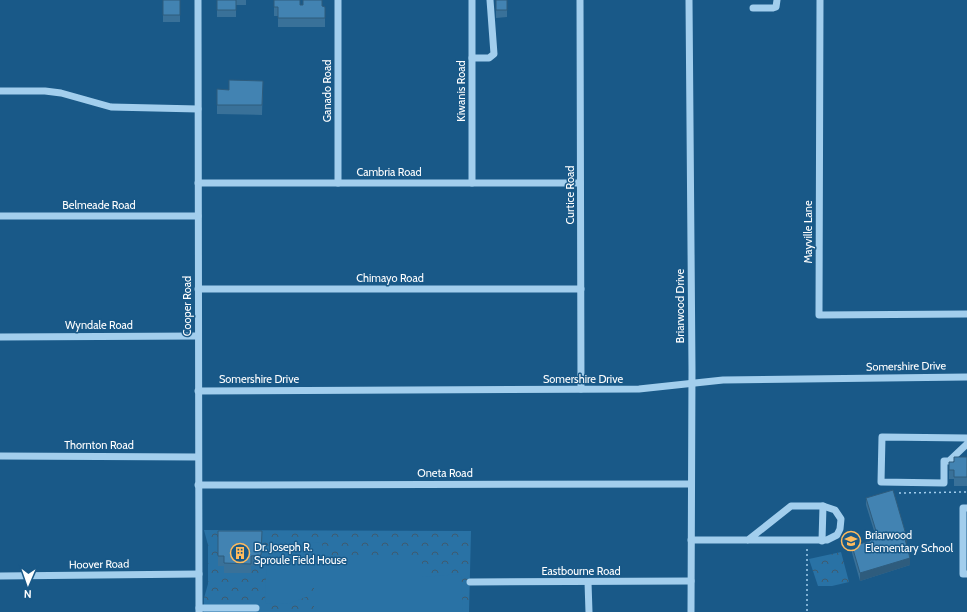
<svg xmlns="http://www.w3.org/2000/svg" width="967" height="612" font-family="Cabin,sans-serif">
  <defs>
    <pattern id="forest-crowns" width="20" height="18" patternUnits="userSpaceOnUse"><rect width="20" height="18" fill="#2972a5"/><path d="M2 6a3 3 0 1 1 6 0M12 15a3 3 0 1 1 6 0" fill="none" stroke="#3e5b70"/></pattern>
  </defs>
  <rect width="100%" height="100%" fill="#195988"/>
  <!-- forest -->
  <g fill="url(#forest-crowns)">
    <polygon points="204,530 471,531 469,612 204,612 204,598 208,584 208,545"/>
    <polygon points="841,552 849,582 832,586 818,586 809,559"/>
  </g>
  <!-- pitch -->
  <polygon fill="#2972a5" points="322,542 323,555 422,555 422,577 461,574 463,612 314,612 314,586 306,597 288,604 265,603 267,549 276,543"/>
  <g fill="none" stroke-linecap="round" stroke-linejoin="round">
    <!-- path -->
    <g stroke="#a2ceed" stroke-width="1.5" stroke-dasharray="2 3" stroke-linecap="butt">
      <polyline points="899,493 967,492"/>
      <polyline points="807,549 807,612"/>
    </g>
    <!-- minor -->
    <g stroke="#a2ceed" stroke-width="7">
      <polyline points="198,0 199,612"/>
      <polyline points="338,0 338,183"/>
      <polyline points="472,0 472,183"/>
      <polyline points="580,0 581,389"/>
      <polyline points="689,0 692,370 691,612"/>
      <polyline points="820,0 819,315 967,314"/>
      <polyline points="753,8 773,8 776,7 777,0"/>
      <polyline points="472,58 489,58 494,54 490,0"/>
      <polyline points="0,91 45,91 61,93 111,107 198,109"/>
      <polyline points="198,183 580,183"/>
      <polyline points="0,216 198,216"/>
      <polyline points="198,289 581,289"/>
      <polyline points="0,337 198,336"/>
      <polyline points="198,391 639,389 723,380 967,377"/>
      <polyline points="967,438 882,437 881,482 944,483 944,461 949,461 967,444"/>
      <polyline points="0,456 198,457"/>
      <polyline points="198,485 691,484"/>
      <polyline points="967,508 963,508 963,574 967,574"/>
      <polyline points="691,540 827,540 837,535 840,529 841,519 835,510 823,506 791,506 748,540"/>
      <polyline points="822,541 823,506"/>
      <polyline points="0,576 199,574"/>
      <polyline points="470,582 691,581"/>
      <polyline points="588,582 589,612"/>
      <polyline points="199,608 256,608"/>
    </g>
  </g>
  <!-- wall -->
  <g fill="#397199">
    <rect x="163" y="0" width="17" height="22"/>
    <polygon points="217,0 246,0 246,5 236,5 236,17 217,17"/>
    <polygon points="274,0 300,5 325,7 325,27 278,27 278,16 274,16"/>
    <polygon points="496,0 507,0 507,17 496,18"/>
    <polygon points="263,81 262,115 217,114 217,105 229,90"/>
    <polygon points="967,457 967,486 954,486 954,479 949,479 949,462 954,462"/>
    <polygon points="866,498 907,545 910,565 860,581 852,553 852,546 870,541 875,534 866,505"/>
    <polygon points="218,531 262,531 261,565 251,566 251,573 224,573 224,566 218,566"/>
  </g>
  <!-- shaded-wall -->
  <g fill="#2e5c7d">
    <polygon points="907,538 907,545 905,539"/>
    <polygon points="910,558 910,565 860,581 860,573"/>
  </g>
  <!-- building -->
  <g fill="#4283b2" stroke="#2e5c7d">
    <rect x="163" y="0" width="17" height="15"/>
    <rect x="217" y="0" width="19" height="10"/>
    <polygon points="274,0 300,0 300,5 303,5 303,0 322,0 322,6 325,7 325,18 278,18 278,7 274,7"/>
    <rect x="496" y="0" width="11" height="10"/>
    <polygon points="229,80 263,81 262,105 217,105 217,89 229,90"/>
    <polygon points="954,457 967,457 967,477 954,477 954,470 949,470 949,462 954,462"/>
    <polygon points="893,490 907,538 905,539 910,558 860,573 852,546 870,541 876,531 866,498"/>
    <polygon points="218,531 262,531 261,555 251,556 251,564 224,563 224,556 218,556"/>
  </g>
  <!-- icons -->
  <defs>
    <g id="school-ring" transform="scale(1)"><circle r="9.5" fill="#195988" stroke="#ffbb5e" stroke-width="1.5"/><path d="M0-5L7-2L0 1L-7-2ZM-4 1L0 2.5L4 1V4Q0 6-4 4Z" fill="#ffbb5e"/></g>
    <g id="building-ring" transform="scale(1)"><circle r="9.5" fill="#195988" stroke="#ffbb5e" stroke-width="1.5"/><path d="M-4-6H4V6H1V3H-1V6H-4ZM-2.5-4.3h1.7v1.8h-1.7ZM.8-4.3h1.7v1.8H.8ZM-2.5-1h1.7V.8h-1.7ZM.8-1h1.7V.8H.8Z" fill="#ffbb5e"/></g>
  </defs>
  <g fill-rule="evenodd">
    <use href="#school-ring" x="851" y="541"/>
    <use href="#building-ring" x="240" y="553"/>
  </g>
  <g text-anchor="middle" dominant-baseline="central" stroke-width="3" stroke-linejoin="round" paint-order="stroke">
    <!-- street labels -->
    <g font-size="11" fill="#fff" stroke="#195988">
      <text transform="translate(327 91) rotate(-90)">Ganado Road</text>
      <text transform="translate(461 91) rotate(-90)">Kiwanis Road</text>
      <text x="389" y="172">Cambria Road</text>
      <text transform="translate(570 195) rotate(-90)">Curtice Road</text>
      <text x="99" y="205">Belmeade Road</text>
      <text transform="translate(808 232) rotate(-90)">Mayville Lane</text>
      <text x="390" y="278">Chimayo Road</text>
      <text transform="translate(187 306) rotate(-90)">Cooper Road</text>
      <text transform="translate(680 306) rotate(-90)">Briarwood Drive</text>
      <text x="99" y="325">Wyndale Road</text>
      <text transform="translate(906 366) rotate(-1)">Somershire Drive</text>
      <text x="259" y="379">Somershire Drive</text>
      <text x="583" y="379">Somershire Drive</text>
      <text x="99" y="445">Thornton Road</text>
      <text x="445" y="473">Oneta Road</text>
      <text transform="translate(99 564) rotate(-1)">Hoover Road</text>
      <text x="581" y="571">Eastbourne Road</text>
    </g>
    <!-- poi labels -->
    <g font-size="11" fill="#fff" stroke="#195988" text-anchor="start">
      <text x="865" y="535">Briarwood<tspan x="865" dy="13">Elementary School</tspan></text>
      <text x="254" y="547">Dr. Joseph R.<tspan x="254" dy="13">Sproule Field House</tspan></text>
    </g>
  </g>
  <!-- north arrow -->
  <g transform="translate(28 584) rotate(182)" stroke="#195988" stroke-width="3" paint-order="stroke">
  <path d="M0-3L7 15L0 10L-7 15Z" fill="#ffffff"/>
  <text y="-6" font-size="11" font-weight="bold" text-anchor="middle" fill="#ffffff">N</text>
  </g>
</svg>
